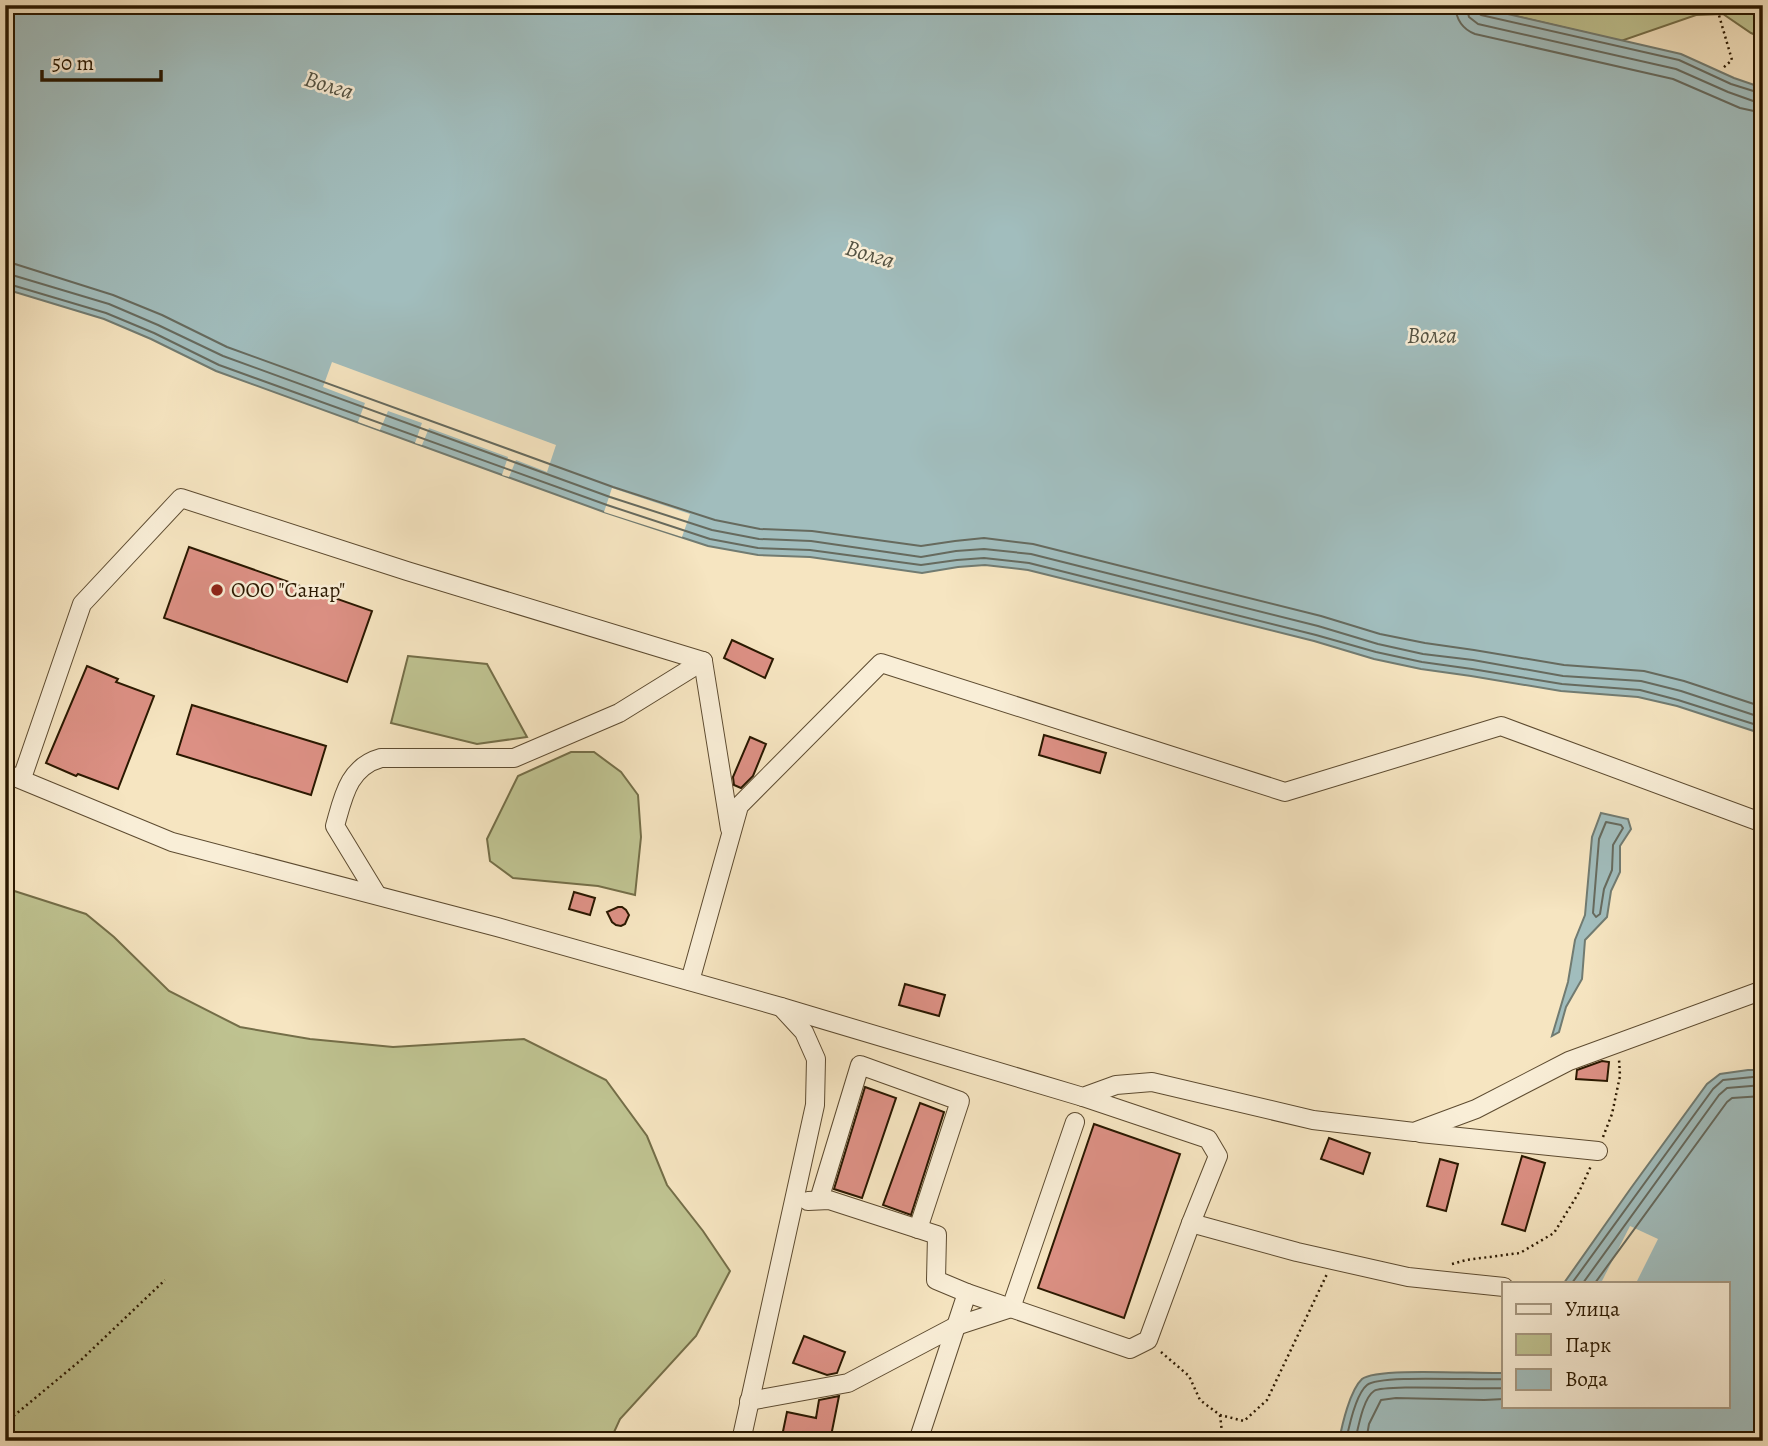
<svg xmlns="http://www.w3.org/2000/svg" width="1768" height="1446" font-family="Alegreya,serif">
  <rect width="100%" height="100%" fill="#f6e5c1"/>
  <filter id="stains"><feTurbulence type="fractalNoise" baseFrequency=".00286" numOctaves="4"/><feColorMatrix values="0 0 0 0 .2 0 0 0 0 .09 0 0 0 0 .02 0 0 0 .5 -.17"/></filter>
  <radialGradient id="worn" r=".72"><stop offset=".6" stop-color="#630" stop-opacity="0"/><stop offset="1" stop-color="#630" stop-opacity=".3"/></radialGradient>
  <!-- green -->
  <g fill="#bfc391" stroke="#746e48" stroke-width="2">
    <polygon points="1469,5 1763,5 1763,38 1751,33 1723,14 1696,15 1621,41"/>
    <polygon points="408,656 487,664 527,737 477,744 391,723"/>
    <polygon points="571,752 594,752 621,772 638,795 641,837 635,895 598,886 513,878 490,861 487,839 518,776"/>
    <polygon points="5,888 86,914 114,937 169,991 240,1027 310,1039 393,1047 524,1039 606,1080 647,1136 667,1185 703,1231 730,1271 696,1336 620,1419 610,1441 5,1441"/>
  </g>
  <!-- water -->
  <g fill="#a1bdbd" stroke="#717b71" stroke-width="2">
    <polygon points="5,5 1469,5 1681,54 1734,78 1763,88 1763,734 1677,706 1638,697 1561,691 1471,676 1421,669 1374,659 1314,641 1028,570 985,565 958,567 922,573 810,557 758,555 708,546 604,512 216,371 151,339 104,319 5,289"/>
    <polygon points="1601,813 1628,819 1631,829 1620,846 1620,872 1611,891 1607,917 1585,940 1582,979 1566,1007 1559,1032 1552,1036 1568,982 1575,940 1585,915 1592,837"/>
    <path d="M1748,1070H1763V1441H1339C1342,1425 1350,1390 1362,1379C1376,1367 1478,1374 1504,1373V1406H1728V1283H1564L1631,1188L1707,1084L1720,1074Z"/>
  </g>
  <!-- pier -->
  <g fill="#f6e5c1">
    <polygon points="332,362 556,445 547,472 516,460 509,477 502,475 508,457 429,428 422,445 415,443 422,423 388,411 380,430 358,422 365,403 323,387"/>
    <polygon points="612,488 690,514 682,537 604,512"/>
    <polygon points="1630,1226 1658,1239 1636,1283 1601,1283"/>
  </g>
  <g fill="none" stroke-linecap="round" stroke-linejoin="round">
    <!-- shore -->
    <g stroke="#666a5e" stroke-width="2">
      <path d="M1455,5C1456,19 1462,29 1475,34L1673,79L1740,108L1763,113"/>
      <polyline points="1466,5 1469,17 1478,24 1676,69 1728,92 1756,102 1763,103"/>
      <polyline points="1475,5 1475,11 1481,15 1679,60 1731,84 1763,94"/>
      <polyline points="5,263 15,264 113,295 162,315 227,347 613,487 715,520 760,529 812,531 921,546 955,541 984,538 1033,544 1321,616 1380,634 1425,643 1474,650 1564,665 1644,671 1684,681 1763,707"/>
      <polyline points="5,274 12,275 109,304 158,325 223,356 610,497 712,530 759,539 811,541 921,557 956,551 984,549 1031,554 1318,626 1378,644 1423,654 1473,660 1563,676 1641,681 1681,691 1763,718"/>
      <polyline points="5,283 106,313 154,333 219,365 607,505 710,539 758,548 810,550 921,565 957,560 984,558 1029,563 1316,635 1376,652 1422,662 1472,669 1562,684 1640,690 1678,700 1763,727"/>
      <polygon points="1606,822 1621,825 1623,828 1613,845 1612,870 1604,889 1600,914 1596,917 1593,913 1599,839"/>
      <polyline points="1572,1283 1713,1089 1723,1080 1763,1076"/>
      <polyline points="1583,1283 1719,1095 1727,1088 1763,1085"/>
      <polyline points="1595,1283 1727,1102 1732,1098 1763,1096"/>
      <path d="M1346,1441C1349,1426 1356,1394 1367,1385C1379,1374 1480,1381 1504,1379"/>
      <path d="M1355,1441C1358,1429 1363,1398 1374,1391C1385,1384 1482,1390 1504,1388"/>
      <polyline points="1366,1441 1369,1424 1381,1400 1396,1398 1484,1400 1504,1399"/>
    </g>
  </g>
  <!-- building -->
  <g fill="#dc9084" stroke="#2a1800" stroke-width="2">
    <polygon points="189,547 372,611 347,682 164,618"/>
    <polygon points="732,640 773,659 765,678 724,658"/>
    <polygon points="87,666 118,679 116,682 154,696 118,789 78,774 76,776 46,763"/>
    <polygon points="192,705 326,746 311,795 177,754"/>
    <polygon points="1044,735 1106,753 1100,773 1039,755"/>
    <polygon points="750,737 766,744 753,776 741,788 734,785 733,777"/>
    <polygon points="574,892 595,898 590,915 569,909"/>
    <polygon points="618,907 622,907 626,910 629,915 625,924 621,926 616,925 612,922 607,912"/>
    <polygon points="905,984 945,995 939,1016 899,1005"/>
    <polygon points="1602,1061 1609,1062 1607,1081 1576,1079 1577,1070"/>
    <polygon points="865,1087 896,1098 862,1198 834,1189"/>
    <polygon points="920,1103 944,1112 911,1215 883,1205"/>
    <polygon points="1094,1124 1180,1154 1124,1318 1038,1288"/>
    <polygon points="1329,1138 1370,1153 1363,1174 1321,1159"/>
    <polygon points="1522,1156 1545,1163 1525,1231 1502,1224"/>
    <polygon points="1440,1159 1458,1164 1446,1211 1427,1206"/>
    <polygon points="804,1336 845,1352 837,1373 827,1375 793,1363"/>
    <polygon points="839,1396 830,1441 781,1441 787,1412 816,1418 819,1400"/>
  </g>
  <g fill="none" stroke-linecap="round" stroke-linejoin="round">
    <!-- minor casing -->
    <g stroke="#5d4b30" stroke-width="20">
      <g id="minor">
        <polyline points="5,773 172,842 497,927 781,1007 1083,1097 1116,1085 1152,1082 1313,1120 1414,1132 1476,1109 1569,1061 1763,990"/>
        <polyline points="22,778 82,604 181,498 407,571 703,661 730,829"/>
        <path d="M377,895L335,826C343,798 348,767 381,758H514L619,713L703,661"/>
        <polyline points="690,981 739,806 881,663 1285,792 1501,726 1763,823"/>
        <polyline points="1083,1097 1208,1139 1218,1156 1191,1223 1297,1252 1408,1277 1504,1287"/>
        <polyline points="1420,1133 1598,1151"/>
        <polyline points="819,1200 860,1065 960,1101 918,1229"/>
        <polyline points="808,1201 829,1200 937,1235 936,1280 967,1293"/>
        <polyline points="749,1401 848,1383 956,1326 1011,1308 1075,1122"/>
        <polyline points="741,1441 815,1105 816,1059 804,1032 781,1007"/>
        <polyline points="918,1441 967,1293 1130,1349 1148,1340 1191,1223"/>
      </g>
    </g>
    <!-- path -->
    <g stroke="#2a1800" stroke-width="2.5" stroke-dasharray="2 3.5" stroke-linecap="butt">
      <polyline points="1716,5 1732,60 1723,68"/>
      <polyline points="1603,1137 1612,1114 1620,1076 1619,1059"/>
      <polyline points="1452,1264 1466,1260 1520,1253 1554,1233 1578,1194 1591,1166"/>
      <polyline points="1161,1352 1189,1376 1200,1400 1220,1415 1244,1421 1267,1400 1327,1274"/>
      <polyline points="1220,1415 1223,1441"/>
      <polyline points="5,1423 81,1360 165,1280"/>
    </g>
    <!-- minor -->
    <use href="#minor" stroke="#f9eed7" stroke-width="18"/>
  </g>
  <!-- markers -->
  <circle fill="#8f2418" stroke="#f9eed7" stroke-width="2.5" cx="217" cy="590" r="7"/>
  <g text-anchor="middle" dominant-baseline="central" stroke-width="5" stroke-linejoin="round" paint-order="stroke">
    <!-- poi labels -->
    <g font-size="21" fill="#2a1800" stroke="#f9eed7" text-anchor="start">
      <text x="231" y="590">ООО "Санар"</text>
    </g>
    <!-- water labels -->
    <g font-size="23" font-style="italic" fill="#545242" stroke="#f9eed7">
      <text transform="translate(329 85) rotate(17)">Волга</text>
      <text transform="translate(870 254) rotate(17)">Волга</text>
      <text x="1432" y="335">Волга</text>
    </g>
  </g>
  <!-- margin -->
  <rect width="1768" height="1446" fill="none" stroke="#f6e5c1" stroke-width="28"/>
  <rect x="7" y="7" width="1754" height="1432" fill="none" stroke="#2a1800" stroke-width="3.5"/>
  <rect x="14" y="14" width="1740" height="1418" fill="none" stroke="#2a1800" stroke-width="2"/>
  <!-- legend -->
  <rect x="1502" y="1282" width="228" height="126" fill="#f9eed7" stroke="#a69881" stroke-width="2"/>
  <rect x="1516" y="1304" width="35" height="10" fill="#f9eed7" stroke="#a69881" stroke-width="2"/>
  <text x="1565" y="1316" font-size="21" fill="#2a1800">Улица</text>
  <rect x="1516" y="1334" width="35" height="21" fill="#bfc391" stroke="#a69881" stroke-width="2"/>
  <text x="1565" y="1352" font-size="21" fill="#2a1800">Парк</text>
  <rect x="1516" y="1369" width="35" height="21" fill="#a1bdbd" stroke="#a69881" stroke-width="2"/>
  <text x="1565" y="1386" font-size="21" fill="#2a1800">Вода</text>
  <!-- scale -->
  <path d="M42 70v10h119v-10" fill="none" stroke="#2a1800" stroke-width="3.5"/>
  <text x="52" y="70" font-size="21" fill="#2a1800" stroke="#f9eed7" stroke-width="5" paint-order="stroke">50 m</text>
  <rect width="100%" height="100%" filter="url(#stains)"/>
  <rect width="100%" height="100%" fill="url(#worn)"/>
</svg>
